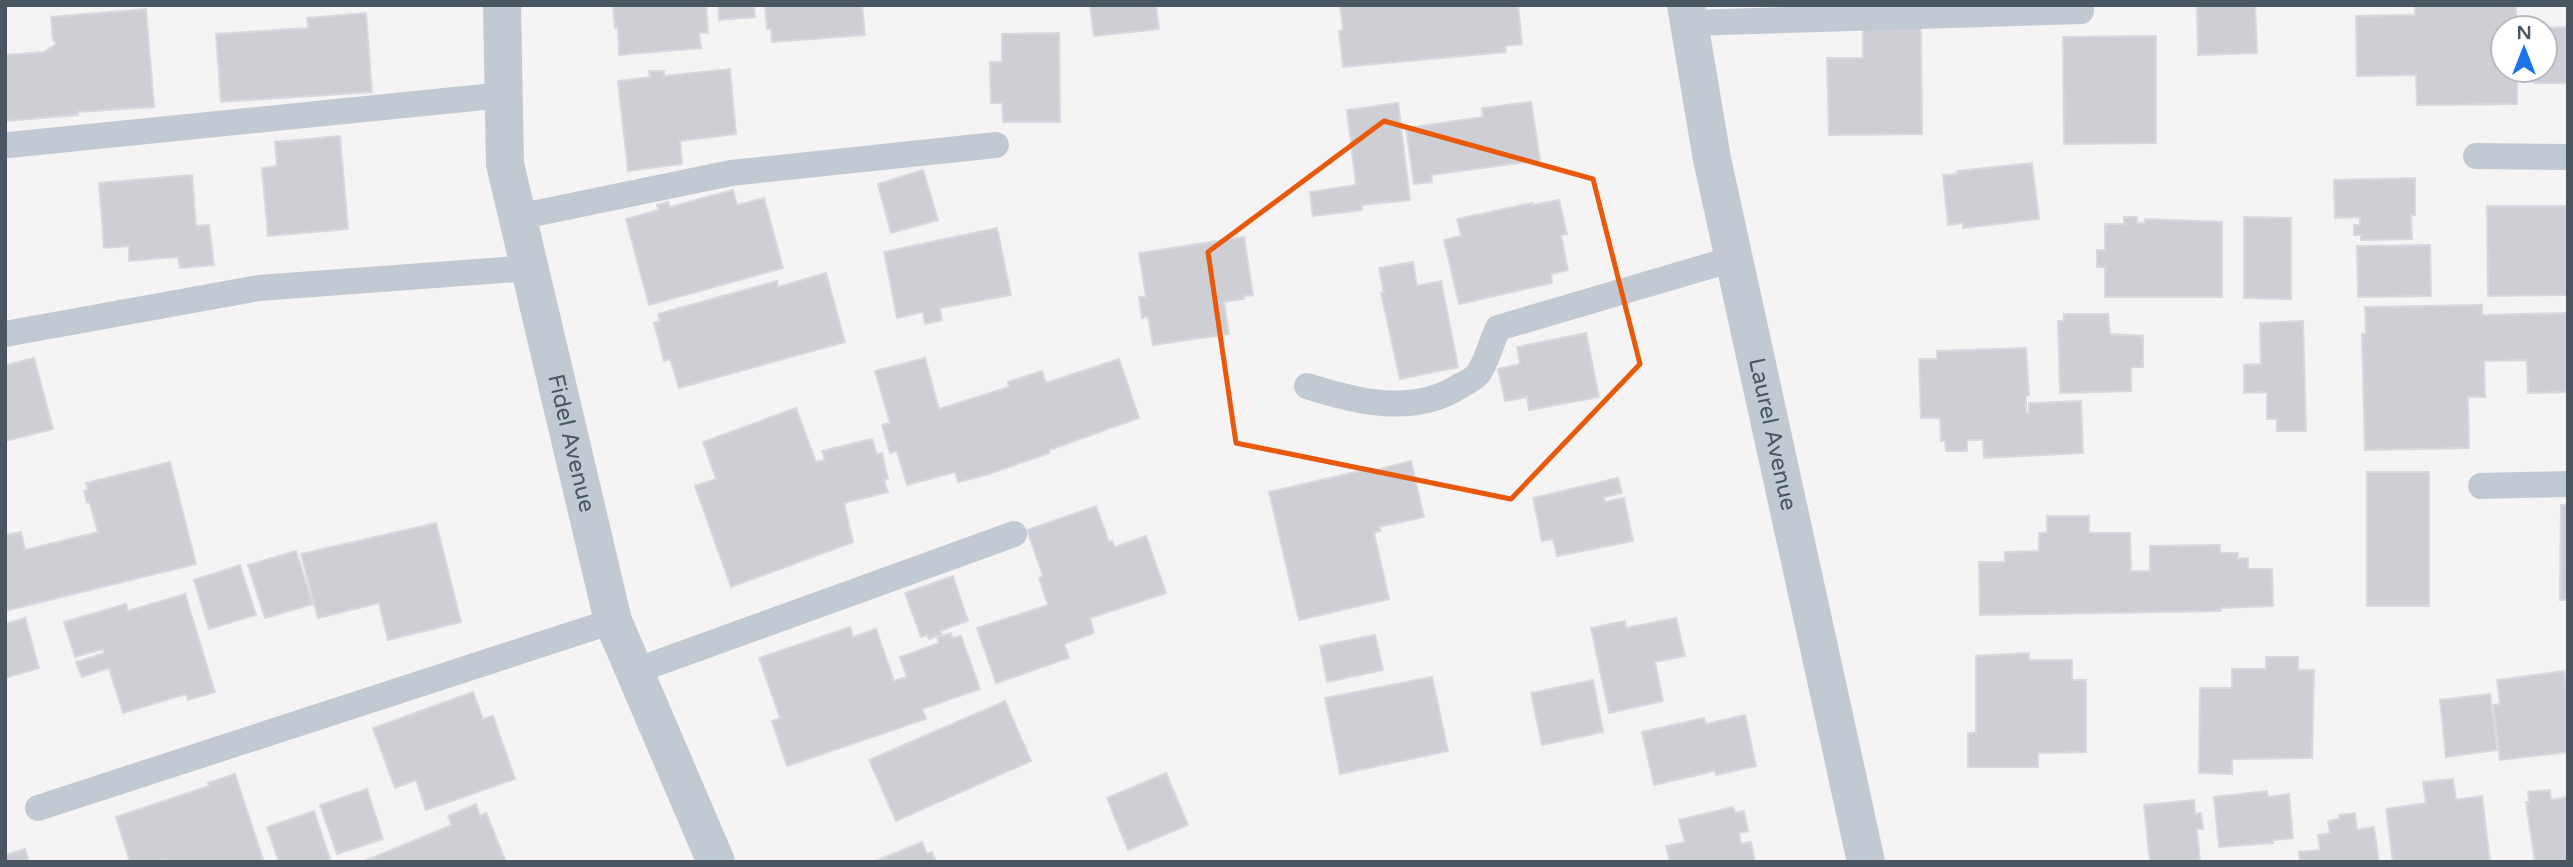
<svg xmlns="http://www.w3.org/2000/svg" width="2573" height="867" font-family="'Varela Round',sans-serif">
  <rect width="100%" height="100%" fill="#f5f3f3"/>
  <!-- building -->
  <g fill="#cdcfd5" stroke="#d7d9de" stroke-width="2">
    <polygon points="613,5 706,5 708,33 699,33 701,48 619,55 618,27 615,28"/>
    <polygon points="718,5 754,5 755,17 719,20"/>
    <polygon points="765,5 862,5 865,35 772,42 771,29 767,29"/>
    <polygon points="1090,5 1156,5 1159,29 1094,36"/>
    <polygon points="1340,5 1518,5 1522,44 1505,46 1506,52 1343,67 1339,31 1343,30"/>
    <polygon points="2197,5 2255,5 2257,53 2198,55"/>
    <polygon points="2415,5 2516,5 2516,28 2503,28 2503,70 2517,70 2517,104 2417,105 2416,75 2357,76 2356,16 2415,15"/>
    <polygon points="146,9 154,107 77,112 78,115 5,121 5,55 44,52 56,44 53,40 51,17"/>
    <polygon points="366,13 372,92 221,102 216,34 308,28 307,18"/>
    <polygon points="2568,27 2568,83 2534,83 2534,70 2545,70 2545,28 2533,28"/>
    <polygon points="1863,28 1921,28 1922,134 1829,135 1827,58 1863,58"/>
    <polygon points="1059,33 1060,122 1003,122 1002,103 991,103 990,62 1002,62 1002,34"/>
    <polygon points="2156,36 2156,143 2064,144 2063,37"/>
    <polygon points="730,69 736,134 680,141 682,164 628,171 618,81 650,77 649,71 664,71 664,76"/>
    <polygon points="1531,102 1540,160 1431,175 1432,182 1414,184 1406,128 1483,117 1482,108"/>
    <polygon points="1398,103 1410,200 1362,205 1362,210 1313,216 1310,192 1356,185 1347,110"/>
    <polygon points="340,136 348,229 268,236 262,168 277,166 275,142"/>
    <polygon points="2032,163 2039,219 1963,228 1963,223 1948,225 1943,175 1958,174 1957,171"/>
    <polygon points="923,170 938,220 891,233 878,184"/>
    <polygon points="192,175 196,226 209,225 214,265 180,268 178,257 129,261 129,246 104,248 99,183"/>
    <polygon points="2415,178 2415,215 2411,215 2412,239 2361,240 2361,235 2354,235 2354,225 2360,225 2360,217 2335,218 2334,180"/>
    <polygon points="733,190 737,205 764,198 783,268 649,305 626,219 659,210 657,205 668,202 670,207"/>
    <polygon points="1559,200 1567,234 1561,235 1568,270 1551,274 1552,283 1459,304 1444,240 1461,236 1457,219 1532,203 1533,205"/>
    <polygon points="2487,206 2568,206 2568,295 2488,296"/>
    <polygon points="2124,217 2137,217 2137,223 2145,223 2145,219 2222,222 2222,297 2105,297 2105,267 2097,267 2097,250 2105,250 2105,224 2124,224"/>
    <polygon points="2244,217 2291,218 2291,299 2244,298"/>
    <polygon points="997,228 1011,295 940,308 942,320 925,324 923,312 897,318 884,252"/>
    <polygon points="1244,237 1253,295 1244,296 1244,299 1224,302 1229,334 1153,345 1148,317 1142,318 1139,297 1146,297 1139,253"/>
    <polygon points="2430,245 2431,296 2358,297 2357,246"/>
    <polygon points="1413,262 1417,286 1441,281 1458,367 1400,379 1381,293 1384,293 1379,268"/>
    <polygon points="826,273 845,342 679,388 670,359 664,361 654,323 660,321 658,314 777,281 778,287"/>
    <polygon points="2482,305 2482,315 2568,313 2568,392 2528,393 2527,360 2484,361 2485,397 2468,397 2469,448 2365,450 2362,334 2366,334 2365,307"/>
    <polygon points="2064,314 2108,314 2110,334 2143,336 2143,367 2131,367 2131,391 2060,393 2058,321 2064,321"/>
    <polygon points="2303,321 2306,431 2277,431 2277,419 2267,419 2267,392 2244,393 2244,365 2261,364 2260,323"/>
    <polygon points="1586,333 1599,397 1529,410 1527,397 1505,401 1498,369 1520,364 1517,347"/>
    <polygon points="2026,348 2029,395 2026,395 2026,413 2029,413 2029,403 2081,401 2083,453 1984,458 1983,440 1967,440 1967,451 1946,451 1945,441 1941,441 1940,418 1921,418 1919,359 1937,359 1937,351"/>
    <polygon points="34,358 53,429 5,441 5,360 7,365"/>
    <polygon points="925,358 939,409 1009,387 1008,382 1042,371 1046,383 1119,359 1139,418 1049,450 1049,453 986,475 958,482 955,472 907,485 897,451 890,453 882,425 890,423 875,371"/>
    <polygon points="796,408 816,462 825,460 822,451 872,439 877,455 882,453 888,479 884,480 888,492 844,503 853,542 731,587 695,486 716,479 703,442"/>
    <polygon points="1411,461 1424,517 1379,527 1381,531 1374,533 1389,599 1299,620 1269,492 1368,469 1369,472"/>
    <polygon points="170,462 196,564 5,611 5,535 21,532 25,550 98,532 89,501 87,502 84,491 88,490 86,483"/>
    <rect x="2367" y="472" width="62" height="134"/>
    <polygon points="1618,478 1622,493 1604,497 1605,502 1624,498 1633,541 1557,556 1553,539 1542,541 1533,498"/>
    <polygon points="2561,505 2568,505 2568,600 2560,600"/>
    <polygon points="1096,506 1109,542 1112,541 1115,547 1146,536 1166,593 1090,618 1094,633 1064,644 1069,658 996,683 977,628 1048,605 1039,578 1043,576 1027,530"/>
    <polygon points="2047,516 2089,516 2089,533 2130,533 2131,571 2150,571 2150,546 2220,545 2220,553 2238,553 2238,559 2248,558 2248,569 2272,569 2273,606 2221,608 2221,611 1980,615 1979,562 2005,562 2005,552 2039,551 2039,533 2047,533"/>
    <polygon points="436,523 461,622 388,640 379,603 318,618 301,554"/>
    <polygon points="296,551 313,604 265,618 248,565"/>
    <polygon points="240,565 256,615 209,629 194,580"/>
    <polygon points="953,576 968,621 940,631 942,635 929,639 927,635 921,637 905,593"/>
    <polygon points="185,594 215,692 188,700 186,694 123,713 109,668 82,677 76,662 104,653 103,649 75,657 64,622 126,604 128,611"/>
    <polygon points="25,618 39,668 5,678 5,624"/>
    <polygon points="1676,618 1685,656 1655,662 1663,701 1609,713 1591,628 1625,621 1626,628"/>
    <polygon points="850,627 853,637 876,629 894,681 907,677 900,657 939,643 937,637 951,633 952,638 961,636 980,689 922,709 926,719 787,766 772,721 780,718 759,658"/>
    <polygon points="1375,635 1383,670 1327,682 1320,646"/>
    <polygon points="2029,653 2029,660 2072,660 2072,680 2086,680 2086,752 2038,753 2038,767 1968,767 1968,733 1976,733 1976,656"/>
    <polygon points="2266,657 2298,657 2298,670 2314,670 2312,758 2232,759 2232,774 2199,773 2200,688 2232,688 2232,669 2266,669"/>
    <polygon points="2564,671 2568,703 2568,752 2500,760 2493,705 2500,704 2497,680"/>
    <polygon points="1432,677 1448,751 1340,774 1325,698"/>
    <polygon points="1593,680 1603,732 1542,745 1531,693"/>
    <polygon points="473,692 483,719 493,716 515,779 426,810 416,780 395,788 373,728"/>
    <polygon points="2490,694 2497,750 2446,757 2440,700"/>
    <polygon points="1005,701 1031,761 896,821 869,760"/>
    <polygon points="1745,715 1756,766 1716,775 1715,771 1654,785 1642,732 1704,718 1706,724"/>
    <polygon points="1166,773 1188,825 1128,850 1107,798"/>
    <polygon points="235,774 264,862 165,862 164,859 155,862 130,862 116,817 209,786 208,783"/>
    <polygon points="2453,779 2456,800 2482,796 2490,862 2393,862 2386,809 2426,803 2423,782"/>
    <polygon points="367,789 383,839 337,854 320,805"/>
    <polygon points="2550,790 2551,800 2568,797 2568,862 2535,862 2526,802 2529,802 2528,792"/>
    <polygon points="2267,791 2268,797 2289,794 2293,838 2273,840 2273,843 2219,847 2214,797"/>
    <polygon points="2194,800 2195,814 2201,813 2203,829 2197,829 2200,862 2150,862 2144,805"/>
    <polygon points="476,804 480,816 486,813 506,862 362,862 452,825 448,816"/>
    <polygon points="1733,807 1735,813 1744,811 1748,831 1739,833 1741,844 1751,842 1755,862 1670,862 1666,846 1685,842 1679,820"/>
    <polygon points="314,811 330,859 321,862 279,862 267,827"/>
    <polygon points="2355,813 2357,830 2374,827 2379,862 2300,862 2299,852 2320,850 2318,835 2330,833 2328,821 2339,819 2339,815"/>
    <polygon points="922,842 927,854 932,852 936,862 873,862"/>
    <polygon points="25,849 29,862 5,862 5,855"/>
  </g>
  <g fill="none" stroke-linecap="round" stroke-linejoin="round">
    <!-- lane -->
    <g stroke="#c1cad2" stroke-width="26">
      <polyline points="1689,23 2081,11"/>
      <polyline points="9,145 504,95"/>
      <polyline points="2476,156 2568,157"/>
      <polyline points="518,217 731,173 996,145"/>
      <polyline points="5,334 259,288 530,268"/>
      <path d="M1307,386C1357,402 1413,416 1460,386C1466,383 1474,379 1478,374C1487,361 1491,343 1498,328L1733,259"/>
      <polyline points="2481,486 2568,484"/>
      <polyline points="635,671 1014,534"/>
      <polyline points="38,808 613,621"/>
    </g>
    <!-- street -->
    <g stroke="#c1cad2" stroke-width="38">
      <path id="s1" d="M502,5L505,164L613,621L716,862"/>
      <path id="s2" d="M1686,5L1712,159L1866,862"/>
    </g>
  </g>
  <!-- marked area -->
  <path fill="none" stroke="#e8590c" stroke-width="5" stroke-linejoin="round" d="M1384,121L1593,179L1640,364L1511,499L1236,443L1208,252Z"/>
  <g text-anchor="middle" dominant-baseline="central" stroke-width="6" stroke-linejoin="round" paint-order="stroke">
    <!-- street labels -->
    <g font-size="23" fill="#4a5661" stroke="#fff">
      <text stroke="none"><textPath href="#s2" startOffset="438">Laurel Avenue</textPath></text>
      <text stroke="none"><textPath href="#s1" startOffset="446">Fidel Avenue</textPath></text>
    </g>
  </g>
  <!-- border -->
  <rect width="2573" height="867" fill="none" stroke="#4a5661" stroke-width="14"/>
  <!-- north arrow -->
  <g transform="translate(2524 49)"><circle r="33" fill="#ffffff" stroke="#b7bbc0" stroke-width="2"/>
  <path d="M0-5L12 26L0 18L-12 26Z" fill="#1a73e8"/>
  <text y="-10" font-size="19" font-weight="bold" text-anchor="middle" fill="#4a5661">N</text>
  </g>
</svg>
